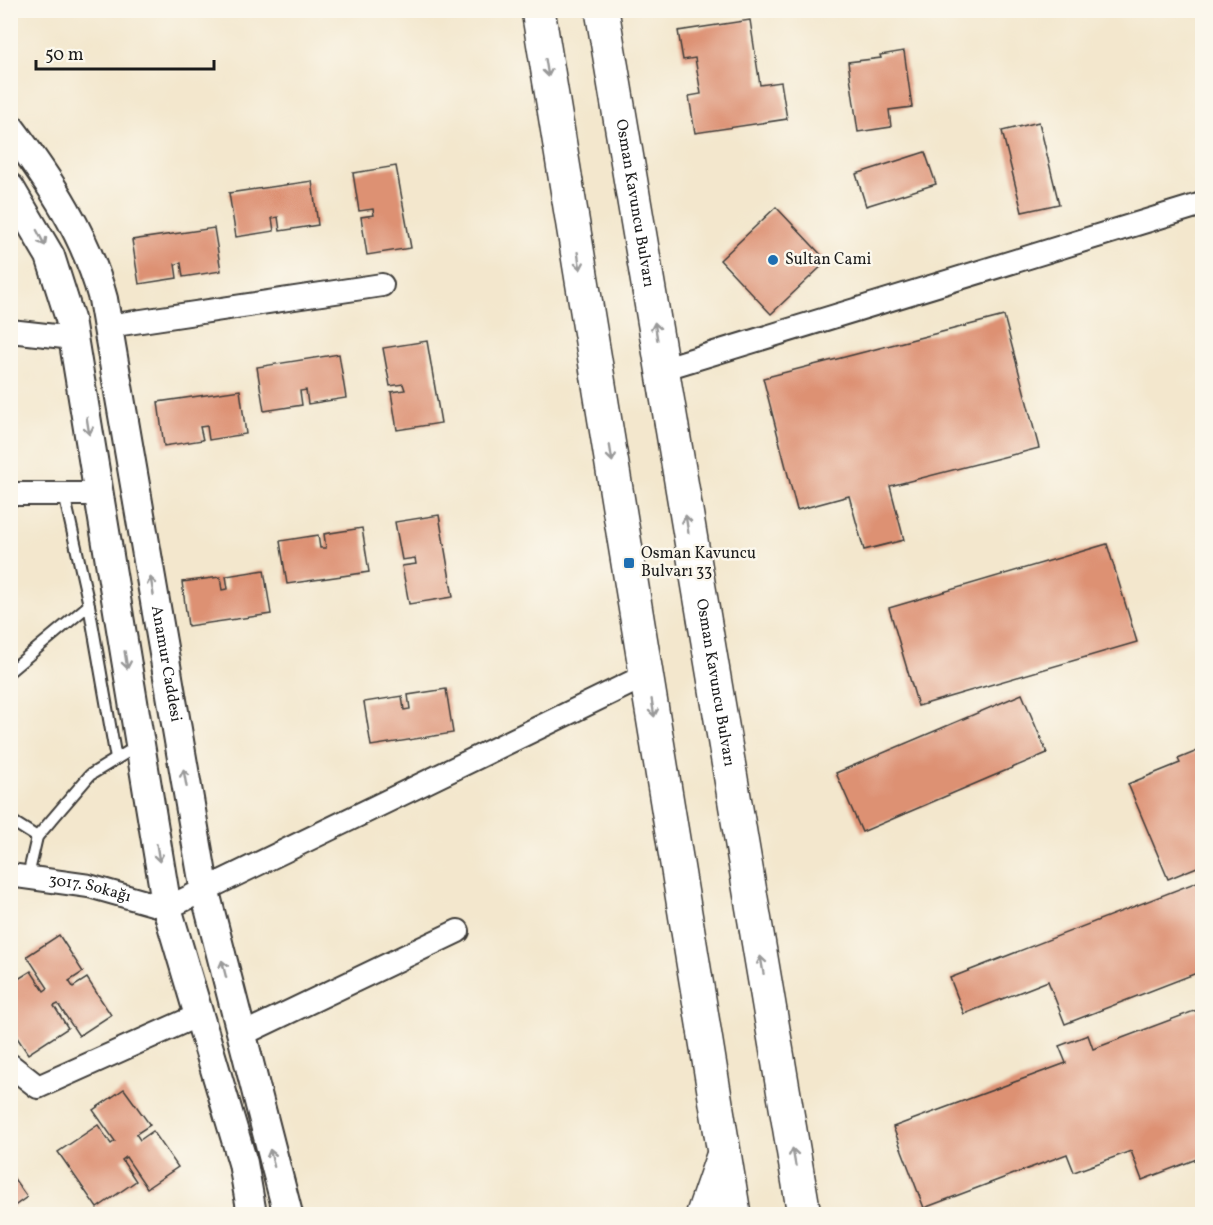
<svg xmlns="http://www.w3.org/2000/svg" width="1213" height="1225" font-family="Vollkorn,serif">
  <rect width="100%" height="100%" fill="#fbf7ec"/>
  <filter id="ink" filterUnits="userSpaceOnUse"><feTurbulence type="fractalNoise" baseFrequency=".0167" numOctaves="2"/><feDisplacementMap in="SourceGraphic" scale="12" xChannelSelector="R" yChannelSelector="G"/><feConvolveMatrix kernelMatrix="1 2 1 2 8 2 1 2 1" color-interpolation-filters="sRGB"/></filter>
  <filter id="wash" filterUnits="userSpaceOnUse"><feTurbulence type="fractalNoise" baseFrequency=".008" numOctaves="4" result="noise"/><feDisplacementMap in="SourceGraphic" scale="24" xChannelSelector="R" yChannelSelector="G"/><feGaussianBlur stdDeviation="1.35" result="paint"/><feColorMatrix in="noise" values="0 0 0 0 0 0 0 0 0 0 0 0 0 0 0 0 0 1.4 0 .05"/><feComposite in="paint" operator="in"/></filter>
  <g filter="url(#wash)">
    <rect width="100%" height="100%" fill="#f3e7cd"/>
    <g id="blocks">
      <!-- building -->
      <g fill="#dd9173">
        <polygon points="750,20 760,85 781,82 787,119 695,133 689,96 701,94 695,58 683,60 678,31"/>
        <polygon points="904,51 912,107 889,110 891,127 858,132 848,62 881,58 880,55"/>
        <polygon points="1039,122 1059,204 1022,212 1002,131"/>
        <polygon points="925,152 936,184 866,206 856,174"/>
        <polygon points="396,166 411,248 367,255 361,217 374,215 373,209 359,211 353,173"/>
        <polygon points="312,181 318,225 280,231 278,217 272,218 274,231 236,237 229,193"/>
        <polygon points="776,207 827,261 771,314 720,260"/>
        <polygon points="214,228 221,271 183,277 181,263 175,264 177,278 139,284 132,240"/>
        <polygon points="1004,316 1039,448 890,486 904,540 864,550 849,496 797,510 763,378"/>
        <polygon points="427,341 441,423 397,430 391,392 405,390 403,384 390,386 383,348"/>
        <polygon points="339,354 346,398 308,404 306,390 300,391 302,405 264,411 257,367"/>
        <polygon points="240,390 246,434 209,440 207,426 200,427 203,440 164,446 158,402"/>
        <polygon points="439,515 453,597 409,604 402,566 416,564 415,558 402,560 395,522"/>
        <polygon points="362,528 369,572 287,584 280,541 318,535 320,548 326,548 324,534"/>
        <polygon points="1107,544 1137,642 918,706 889,608"/>
        <polygon points="264,570 271,614 188,626 182,582 220,577 222,590 228,589 226,576"/>
        <polygon points="446,689 453,733 371,746 364,702 402,696 404,710 410,709 408,695"/>
        <polygon points="1022,694 1047,753 862,832 836,773"/>
        <polygon points="1202,749 1202,865 1168,879 1128,784 1180,763 1178,759"/>
        <polygon points="1202,880 1202,971 1065,1024 1048,981 964,1014 950,978"/>
        <polygon points="59,935 83,972 69,981 73,987 87,978 111,1015 79,1036 58,1004 54,1006 68,1028 28,1054 10,1027 10,984 31,971 44,991 48,988 27,956"/>
        <polygon points="1202,1008 1202,1157 1142,1180 1131,1151 1074,1172 1067,1154 924,1208 893,1127 1066,1063 1059,1046 1088,1035 1093,1049"/>
        <polygon points="124,1089 150,1125 136,1134 140,1140 153,1131 178,1167 147,1188 126,1157 122,1160 136,1181 97,1208 58,1152 98,1125 111,1144 115,1141 93,1110"/>
        <polygon points="10,1173 27,1197 10,1209"/>
      </g>
    </g>
  </g>
  <g filter="url(#ink)">
    <use href="#blocks" fill-opacity="0" stroke="#3c3a37" stroke-width="1.5"/>
    <g fill="none" stroke-linecap="round" stroke-linejoin="round">
      <!-- service casing -->
      <g stroke="#3c3a37" stroke-width="14">
        <g id="service">
          <polyline points="64,494 89,605 116,759"/>
          <polyline points="10,671 89,605"/>
          <polyline points="10,820 37,837"/>
          <polyline points="28,876 37,837 90,775 139,745"/>
        </g>
      </g>
      <!-- minor casing -->
      <g stroke="#3c3a37" stroke-width="26">
        <g id="minor">
          <polyline points="108,326 382,285"/>
          <polyline points="10,331 73,338"/>
          <polyline points="662,369 1202,204"/>
          <polyline points="10,494 99,494"/>
          <path id="s1" d="M10,875L89,886L167,908L647,675"/>
          <polyline points="241,1035 458,931"/>
          <polyline points="10,1065 38,1087 199,1015"/>
        </g>
      </g>
      <!-- tertiary casing -->
      <g stroke="#3c3a37" stroke-width="32">
        <g id="tertiary">
          <path id="s2" d="M10,128C50,181 86,235 103,299L205,892L288,1214"/>
          <polyline points="10,188 50,256 70,319 167,908 243,1163 252,1214"/>
        </g>
      </g>
      <!-- trunk casing -->
      <g stroke="#3c3a37" stroke-width="36">
        <g id="trunk">
          <polyline points="538,10 734,1214"/>
          <path id="s3" d="M602,10L804,1214"/>
          <polyline points="703,1214 722,1159"/>
        </g>
      </g>
      <!-- service -->
      <use href="#service" stroke="#fff" stroke-width="10"/>
      <!-- minor -->
      <use href="#minor" stroke="#fff" stroke-width="22"/>
      <!-- tertiary -->
      <use href="#tertiary" stroke="#fff" stroke-width="28"/>
      <!-- trunk -->
      <use href="#trunk" stroke="#fff" stroke-width="33"/>
    </g>
    <!-- one-way arrows -->
    <defs><path id="oneway-shaft" d="M-6 0H5M1.5-3L5.5 0L1.5 3" fill="none" stroke-width="1.6" stroke-linecap="round" stroke-linejoin="round" transform="scale(1.5)"/></defs>
    <g stroke="#999">
      <use href="#oneway-shaft" transform="translate(547 68) rotate(81)"/>
      <use href="#oneway-shaft" transform="translate(41 238) rotate(62)"/>
      <use href="#oneway-shaft" transform="translate(579 261) rotate(81)"/>
      <use href="#oneway-shaft" transform="translate(656 331) rotate(-99)"/>
      <use href="#oneway-shaft" transform="translate(88 426) rotate(81)"/>
      <use href="#oneway-shaft" transform="translate(611 453) rotate(81)"/>
      <use href="#oneway-shaft" transform="translate(687 524) rotate(-99)"/>
      <use href="#oneway-shaft" transform="translate(152 586) rotate(-100)"/>
      <use href="#oneway-shaft" transform="translate(126 660) rotate(81)"/>
      <use href="#oneway-shaft" transform="translate(653 708) rotate(81)"/>
      <use href="#oneway-shaft" transform="translate(185 778) rotate(-100)"/>
      <use href="#oneway-shaft" transform="translate(158 853) rotate(81)"/>
      <use href="#oneway-shaft" transform="translate(762 965) rotate(-100)"/>
      <use href="#oneway-shaft" transform="translate(224 969) rotate(-104)"/>
      <use href="#oneway-shaft" transform="translate(794 1157) rotate(-100)"/>
      <use href="#oneway-shaft" transform="translate(272 1158) rotate(-104)"/>
    </g>
  </g>
  <!-- markers -->
  <g fill="#1f6fb2" stroke="#fbf7ec" stroke-width="2">
    <circle cx="773" cy="260" r="6"/>
    <rect x="623" y="557" width="12" height="12" rx="3"/>
  </g>
  <g text-anchor="middle" dominant-baseline="central" stroke-width="5" stroke-linejoin="round" paint-order="stroke">
    <!-- street labels -->
    <g font-size="16" fill="#1c1c1c" stroke="#fbf7ec">
      <text stroke="none"><textPath href="#s3" startOffset="196">Osman Kavuncu Bulvarı</textPath></text>
      <text stroke="none"><textPath href="#s2" startOffset="566">Anamur Caddesi</textPath></text>
      <text stroke="none"><textPath href="#s3" startOffset="682">Osman Kavuncu Bulvarı</textPath></text>
      <text stroke="none"><textPath href="#s1" startOffset="81">3017. Sokağı</textPath></text>
    </g>
    <!-- poi labels -->
    <g font-size="16" fill="#1c1c1c" stroke="#fbf7ec" text-anchor="start">
      <text x="785" y="260">Sultan Cami</text>
      <text x="641" y="554">Osman Kavuncu<tspan x="641" dy="18">Bulvarı 33</tspan></text>
    </g>
  </g>
  <!-- margin -->
  <rect width="1213" height="1225" fill="none" stroke="#fbf7ec" stroke-width="36"/>
  <!-- scale -->
  <path d="M36 60v9h178v-9" fill="none" stroke="#1c1c1c" stroke-width="3"/>
  <text x="45" y="60" font-size="18" fill="#1c1c1c" stroke="#fbf7ec" stroke-width="4.5" paint-order="stroke">50 m</text>
</svg>
